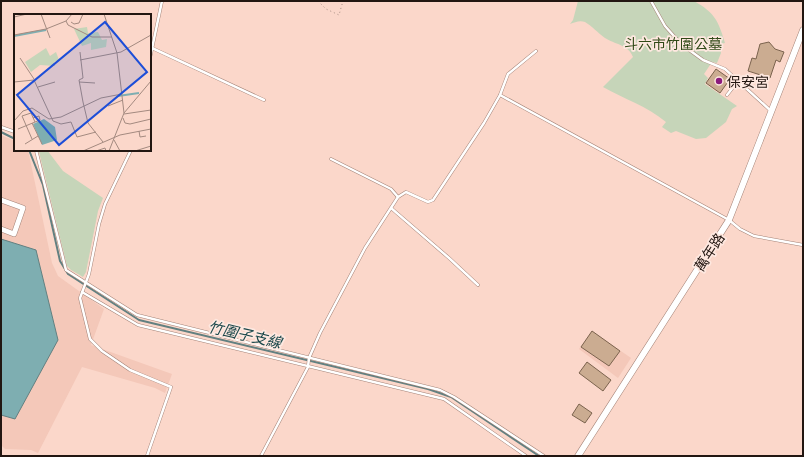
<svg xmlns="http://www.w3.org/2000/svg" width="804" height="457" font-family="'Noto Sans','Noto Sans TC',sans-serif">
  <rect width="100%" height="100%" fill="#fbd7ca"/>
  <!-- built -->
  <g fill="#f4c8b9">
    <polygon points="1,135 15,141 15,150 28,150 52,263 58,276 104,309 91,345 172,374 165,393 155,388 82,367 38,453 31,450 5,449 1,445"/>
    <polygon points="592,331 631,358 618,378 579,349"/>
  </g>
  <!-- green -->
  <g fill="#c6d5b9">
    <path d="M578,1H694C715,13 718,20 725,43L720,44L721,53L717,63L712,62L704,74L708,78L705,84L737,106L732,109L726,122L706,138L696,139L676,131L671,133L662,127L666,122C647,106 624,99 603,87L633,57C629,45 614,44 605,38C598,33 592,26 585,22C580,20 575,22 570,24L573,20Z"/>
    <polygon points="40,150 47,150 63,171 103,198 98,211 86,272 83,277 71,270 67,266 39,152"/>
  </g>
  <!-- water -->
  <polygon fill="#7eaeb1" stroke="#628081" points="1,239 36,250 58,340 15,419 1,415"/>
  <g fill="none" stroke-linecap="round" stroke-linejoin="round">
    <!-- stream -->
    <g stroke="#628081" stroke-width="2">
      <polyline points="1,132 15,139"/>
      <polyline points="29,150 43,185 60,261 68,274 139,320 428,389 451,397 539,456"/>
    </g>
  </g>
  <!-- building -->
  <g fill="#cbac91" stroke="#7b634e">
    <polygon points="769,42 775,49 784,52 780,62 776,60 770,78 748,71 752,58 756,59 760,44"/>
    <polygon points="716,69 730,79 720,93 706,83"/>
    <polygon points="592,331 620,351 609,366 581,347"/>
    <polygon points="587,362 611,380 603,391 579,373"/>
    <polygon points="579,404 592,413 585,423 572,415"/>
  </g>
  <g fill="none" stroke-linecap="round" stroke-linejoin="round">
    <!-- service casing -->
    <g stroke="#a58478" stroke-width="3.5">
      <g id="service">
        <polyline points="651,1 665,26 681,44 703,60 725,69 771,111"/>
        <polyline points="152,48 264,100"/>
        <polyline points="150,58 162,1"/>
        <polyline points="500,95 729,220 740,229 754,236 803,245"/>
        <polyline points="727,95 738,81"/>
        <polyline points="1,127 15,132"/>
        <polyline points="36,150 66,270 137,315 440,390 454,397 544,456"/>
        <polyline points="131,150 105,204 99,224 89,274 80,298 90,339 102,351 130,370 171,387 147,456"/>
        <polyline points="331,159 391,189 398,197"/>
        <polyline points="391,208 449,258 478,285"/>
        <polyline points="82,292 138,325 444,399 526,456"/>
        <polyline points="261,456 308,367 309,358 320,333 365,248 398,197 406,192 428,202 433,200 484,123 500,95 508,74 536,51"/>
      </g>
    </g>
    <!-- minor casing -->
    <g stroke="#a58478" stroke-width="6">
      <polyline id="minor" points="1,200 23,208 14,234 1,229"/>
    </g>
    <!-- tertiary casing -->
    <g stroke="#a58478" stroke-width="7">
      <polyline id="tertiary" points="578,456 729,220 803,30"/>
    </g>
    <!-- path -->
    <polyline stroke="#a78d83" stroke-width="1" stroke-dasharray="1 3" stroke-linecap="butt" points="318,1 326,9 339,15 343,1"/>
    <!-- service -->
    <use href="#service" stroke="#fff" stroke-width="2.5"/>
    <!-- minor -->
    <use href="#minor" stroke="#fff" stroke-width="5"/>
    <!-- tertiary -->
    <use href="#tertiary" stroke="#fff" stroke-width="6"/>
  </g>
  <!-- markers -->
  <circle fill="#8c1b7d" stroke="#fee8e0" stroke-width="1.5" cx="719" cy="81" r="4"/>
  <g text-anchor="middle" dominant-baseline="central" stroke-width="3.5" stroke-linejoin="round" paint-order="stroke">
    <!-- park labels -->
    <g font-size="14" fill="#304916" stroke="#fee8e0">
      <text x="673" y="43">斗六市竹圍公墓</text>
    </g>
    <!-- poi labels -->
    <g font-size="14" fill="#221611" stroke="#fee8e0" text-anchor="start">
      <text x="727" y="81">保安宮</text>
    </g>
    <!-- street labels -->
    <g font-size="14" fill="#221611" stroke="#fee8e0">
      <text transform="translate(709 252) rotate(-57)">萬年路</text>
    </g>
    <!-- water labels -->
    <g font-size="15" font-style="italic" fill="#1b484b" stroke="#fee8e0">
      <text transform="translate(245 334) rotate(13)">竹圍子支線</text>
    </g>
  </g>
  <!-- overview -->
  <g transform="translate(14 14)">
    <rect width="137" height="137" fill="#fbd7ca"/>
    <path d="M73,13L74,19L84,18L88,26L93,25L92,33L77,36V29L68,32L60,15ZM32,34L36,42L42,38L45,46L40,48L41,52L26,51L17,58L11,48Z" fill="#c6d5b9"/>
    <path d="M30,105L41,113L43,126L28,131L19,110Z" fill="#7eaeb1"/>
    <path fill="none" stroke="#7eaeb1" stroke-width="2" d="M0,22L32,16M104,82L125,79"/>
    <path fill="none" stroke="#a48a80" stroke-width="1" d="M27,0L36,24M90,0L103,39L110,99L95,137M0,3L13,0M52,7L54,11L78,23H98M57,8L60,10L65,9L69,0M0,21L32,15L52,7L58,0M66,38L69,64L65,66L69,88L74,109L89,128M6,44L20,65M66,46L107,38L137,21M0,68L20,66L39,107L47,110L57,108L63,123L82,118M65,68L81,69M24,73L41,68M94,92L109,86M110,99L137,67M110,100L137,96M109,104L111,109L116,110L137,105M0,107L9,97L18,94L35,105L47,103L87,84L108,80M18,109L28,130M4,115L26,106L25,102L19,104M125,117L126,123L132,122M18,125L8,102L17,99L21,108M100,126L106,137M11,130L24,122M69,137L106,121L137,115M82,137L91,134L92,137M121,137L137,132"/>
    <path fill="#1d4ed8" fill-opacity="0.15" stroke="#1d4ed8" stroke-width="2" d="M91,8L133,58L45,131L3,81Z"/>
    <rect width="137" height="137" fill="none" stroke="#221611" stroke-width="2"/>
  </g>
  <!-- border -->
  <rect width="804" height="457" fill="none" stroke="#221611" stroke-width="4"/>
</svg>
